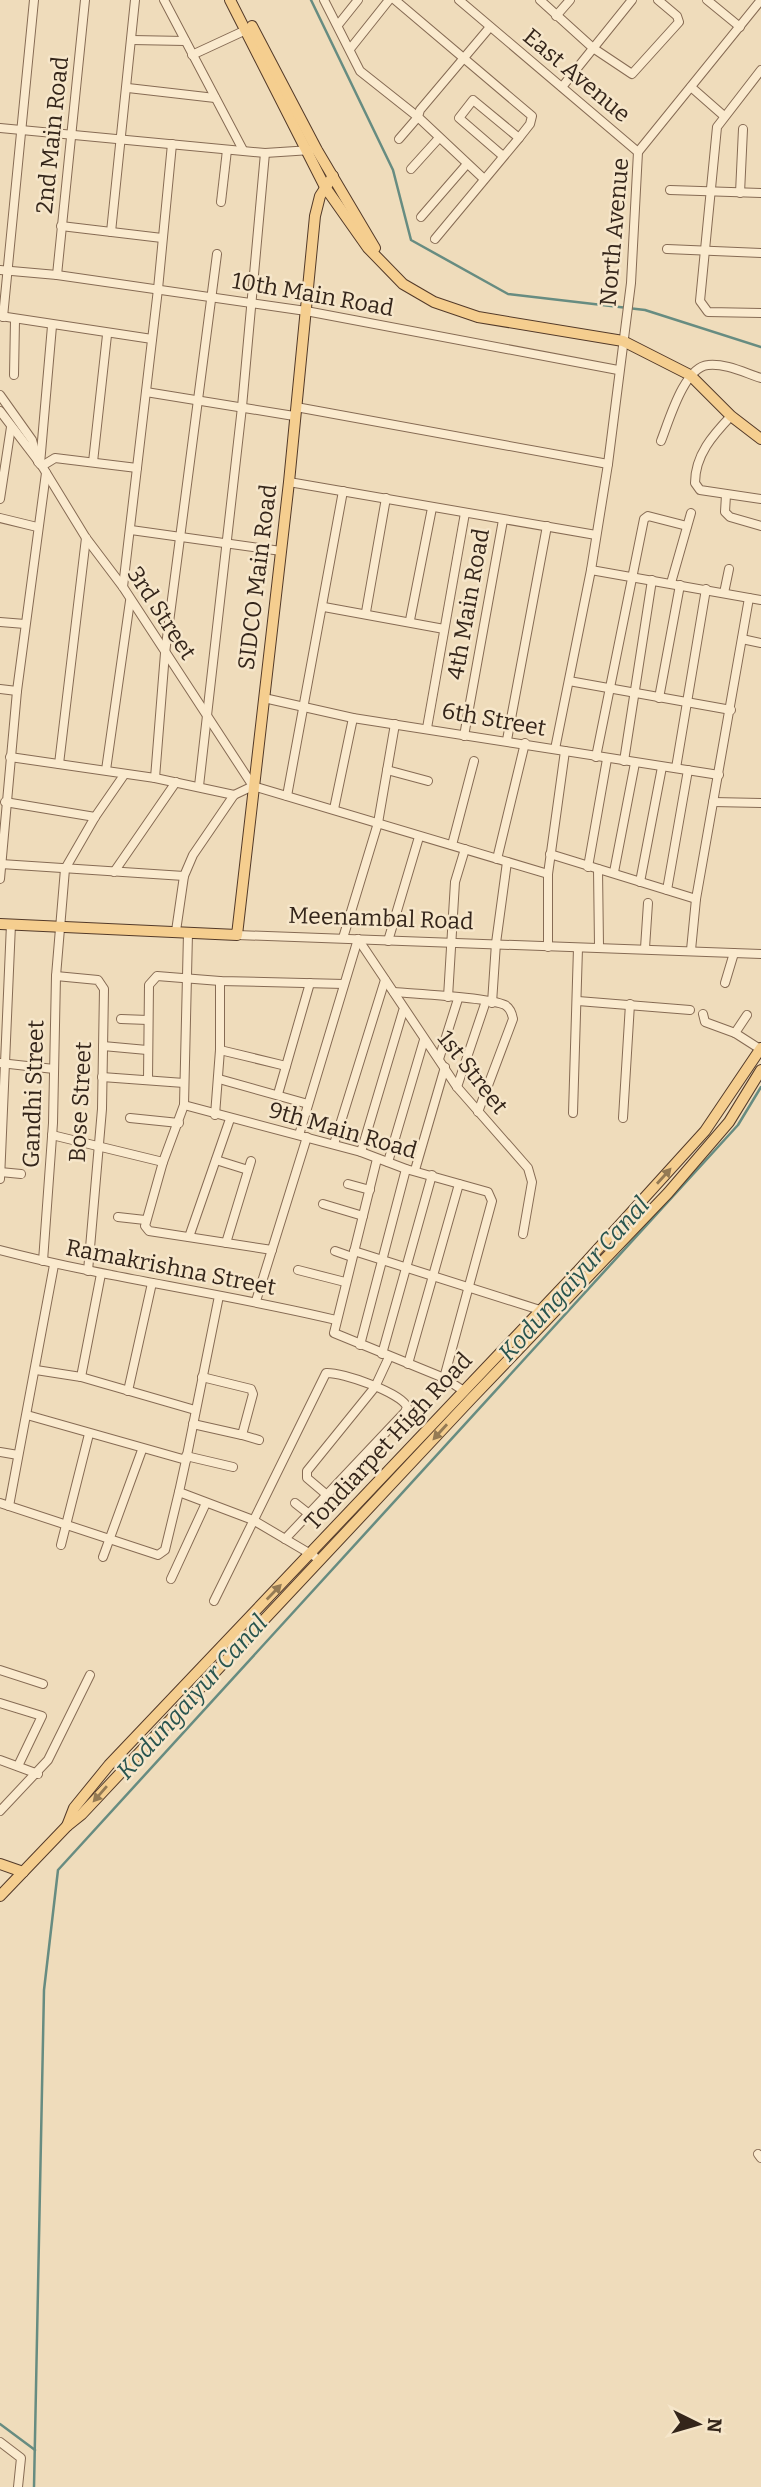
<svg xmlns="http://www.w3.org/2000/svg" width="761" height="2487" font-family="Bitter,serif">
  <rect width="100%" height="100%" fill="#efdcbb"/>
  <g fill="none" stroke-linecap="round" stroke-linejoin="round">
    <!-- stream -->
    <g stroke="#678c81" stroke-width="2.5">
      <polyline points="311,0 393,170 411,240 508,294 645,310 761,347"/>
      <polyline points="0,2424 35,2450"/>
      <polyline points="34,2487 44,1990 58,1870 738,1125 761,1087"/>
    </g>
    <!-- minor casing -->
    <g stroke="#866b54" stroke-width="10">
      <g id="minor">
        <polyline points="164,0 243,150"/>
        <polyline points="324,0 360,71 418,117 399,139"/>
        <polyline points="395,0 532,116 530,124 519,138 435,239"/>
        <polyline points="459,0 638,152"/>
        <polyline points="540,0 593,48 632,74 679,22 677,16 658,0"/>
        <polyline points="707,0 740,27"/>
        <polyline points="556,16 570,0"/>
        <polyline points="338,25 358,0"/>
        <polyline points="132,40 185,41"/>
        <polyline points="350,49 389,0"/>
        <polyline points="192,55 246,30"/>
        <polyline points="761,70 717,127 700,301 708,312 761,313"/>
        <polyline points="562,87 632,0"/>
        <polyline points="691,87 724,116"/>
        <polyline points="128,88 215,98"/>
        <polyline points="0,128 265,153 311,150"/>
        <polyline points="503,156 459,118 473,100 519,138"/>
        <polyline points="411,169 439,138"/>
        <polyline points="484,179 418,117 420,110 490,27"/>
        <polyline points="670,190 761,193"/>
        <polyline points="740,193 743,129"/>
        <polyline points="221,202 227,150"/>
        <polyline points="421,217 467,164"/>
        <polyline points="61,226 162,238"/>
        <polyline points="111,232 135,0"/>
        <polyline points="667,249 761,253"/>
        <polyline points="0,270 57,275 306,311 618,370"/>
        <polyline points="57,275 85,0"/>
        <polyline points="0,316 152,339"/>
        <polyline points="3,317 34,0"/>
        <polyline points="14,375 15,320"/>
        <polyline points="146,392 294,416"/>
        <polyline points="0,395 32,440 38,462"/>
        <polyline points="296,407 608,464"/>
        <polyline points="0,411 42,466 86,538 123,587 253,786"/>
        <path d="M731,416C713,435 695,455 695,483L700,490L761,499"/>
        <path d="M661,441C669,421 684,367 708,365C725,363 745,373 761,378"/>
        <polyline points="93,462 107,335"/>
        <polyline points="40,464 52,326"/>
        <polyline points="42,466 55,458 137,468"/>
        <polyline points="289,482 596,535"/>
        <polyline points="726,495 725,512 730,517 761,526"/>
        <polyline points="0,499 11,427"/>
        <polyline points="0,518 37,527"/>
        <polyline points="131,530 281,551"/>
        <polyline points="591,570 761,600"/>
        <polyline points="671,583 691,513"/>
        <polyline points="123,587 158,289 172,144"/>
        <polyline points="724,593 729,569"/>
        <polyline points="324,607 444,629"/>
        <polyline points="366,612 386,498"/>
        <polyline points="410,620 432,508"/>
        <polyline points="0,622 25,624"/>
        <polyline points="742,639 761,643"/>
        <polyline points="569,681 731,710"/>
        <polyline points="0,689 17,691"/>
        <polyline points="264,698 353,718 719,775"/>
        <polyline points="659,698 680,585"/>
        <polyline points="427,728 465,513"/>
        <polyline points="464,736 503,520"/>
        <polyline points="507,740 547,526"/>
        <polyline points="555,749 591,570 608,464 631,283 638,152 761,0"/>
        <polyline points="10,757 155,778 234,795"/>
        <polyline points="596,757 644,519 648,516 687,526"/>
        <polyline points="624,761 652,580"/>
        <polyline points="59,764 86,538"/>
        <polyline points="676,768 706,589"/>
        <polyline points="106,770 130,601"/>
        <polyline points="387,770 428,781"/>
        <polyline points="155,778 165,653 217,254"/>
        <polyline points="199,786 242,407 265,153"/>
        <polyline points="287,796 343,491"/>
        <polyline points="5,802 95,817"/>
        <polyline points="713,802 761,803"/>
        <polyline points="334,809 353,718"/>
        <polyline points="452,845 474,761"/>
        <polyline points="550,854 696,899"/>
        <polyline points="497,859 525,743"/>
        <polyline points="1,864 184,876"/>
        <polyline points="588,867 607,759"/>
        <polyline points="598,869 599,946"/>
        <polyline points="114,872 176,782"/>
        <polyline points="614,872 635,763"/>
        <polyline points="0,879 17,691 46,473"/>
        <polyline points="640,882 662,767"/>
        <polyline points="667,890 688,770"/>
        <polyline points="176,931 184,876 193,855 234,795 253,786 548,874"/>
        <polyline points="188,933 184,1105 163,1162 145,1226 149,1231 272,1250"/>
        <polyline points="237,935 761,954"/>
        <polyline points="343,938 378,823 395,724"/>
        <polyline points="358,939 457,1087 528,1168 532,1182 523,1234"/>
        <polyline points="388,941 419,837"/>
        <polyline points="548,947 548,874 565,751"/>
        <polyline points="645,948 648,903"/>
        <polyline points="691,950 696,899 749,598"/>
        <polyline points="56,976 98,980 104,989 102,1109 88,1271"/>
        <polyline points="725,983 734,953"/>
        <path d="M394,992C416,994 488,997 505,1005C510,1008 512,1013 513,1019L478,1112"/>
        <polyline points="448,997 455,882 465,849"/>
        <polyline points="578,1001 690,1010"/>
        <polyline points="492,1003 496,943 507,862"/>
        <polyline points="703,1014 705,1022 735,1033 760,1049"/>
        <polyline points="121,1019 148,1020"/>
        <polyline points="735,1033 747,1015"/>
        <polyline points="103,1046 147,1050"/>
        <polyline points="220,1050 286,1066"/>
        <polyline points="439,1059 458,999"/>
        <polyline points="0,1063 54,1069"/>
        <polyline points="102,1077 184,1083"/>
        <polyline points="148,1079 149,985 157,976 220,981 344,984"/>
        <polyline points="219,1079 308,1104"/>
        <polyline points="457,1087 486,1001"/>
        <polyline points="278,1094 310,983"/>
        <polyline points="184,1105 361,1152 406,1169 488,1192 492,1201 444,1378"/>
        <polyline points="573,1113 578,948"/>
        <polyline points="215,1115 220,1050 220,981"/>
        <polyline points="130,1118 179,1123"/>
        <polyline points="623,1118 630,1004"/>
        <polyline points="52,1135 163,1162"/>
        <polyline points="299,1135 358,939"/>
        <polyline points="334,1144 385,980"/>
        <polyline points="361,1152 403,1011"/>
        <polyline points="377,1159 334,1333 444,1378 464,1391"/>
        <polyline points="216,1160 248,1170"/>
        <polyline points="388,1162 424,1040"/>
        <polyline points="415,1170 445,1067"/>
        <polyline points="0,1172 21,1174"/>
        <polyline points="0,1179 11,924"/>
        <polyline points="348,1184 370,1190"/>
        <polyline points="323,1204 363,1216"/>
        <polyline points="118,1217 145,1220"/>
        <polyline points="189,1237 230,1119"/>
        <polyline points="226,1243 251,1161"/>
        <path d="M0,1250C111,1279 224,1293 336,1320"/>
        <polyline points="335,1251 352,1257"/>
        <polyline points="354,1251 540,1310"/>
        <polyline points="43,1261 53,1123 56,976 65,869 95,817 124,775"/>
        <polyline points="298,1270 345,1282"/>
        <polyline points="256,1301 307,1137"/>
        <polyline points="360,1345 406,1169"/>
        <polyline points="382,1354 432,1175"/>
        <polyline points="408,1364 459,1184"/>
        <polyline points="36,1370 81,1377 195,1410"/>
        <polyline points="81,1377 101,1274"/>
        <polyline points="128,1391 152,1283"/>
        <polyline points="27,1415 186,1460 179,1492 253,1520 314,1556"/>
        <polyline points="193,1424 242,1435 253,1394 251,1389 202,1377"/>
        <polyline points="242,1435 259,1440"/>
        <polyline points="0,1452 18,1455"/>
        <polyline points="186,1456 233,1467"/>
        <polyline points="186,1460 219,1296"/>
        <polyline points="327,1495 307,1478 307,1471 375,1387 389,1357"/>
        <polyline points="0,1503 158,1555 165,1550 179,1492"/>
        <polyline points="295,1503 309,1514"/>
        <polyline points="9,1506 54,1265"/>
        <polyline points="61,1545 89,1434"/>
        <polyline points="103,1557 142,1450"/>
        <polyline points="171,1579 206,1503"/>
        <path d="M214,1601L326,1373C342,1372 402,1393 407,1407L405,1412L285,1539"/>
        <polyline points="0,1670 43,1684"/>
        <polyline points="0,1703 42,1716 18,1766"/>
        <polyline points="0,1760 38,1774"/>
        <polyline points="0,1811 48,1760 90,1675"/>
        <polyline points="758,2154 761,2158"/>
        <polyline points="0,2442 21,2458 18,2487"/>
      </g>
    </g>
    <!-- major casing -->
    <g stroke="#533a29" stroke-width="12">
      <g id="major">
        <polyline points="230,0 325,187 368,248 403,284 434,302 478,317 623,341 690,375 731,416 761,439"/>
        <polyline points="252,26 317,150 375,248"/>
        <polyline points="0,924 237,935 289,482 315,216 320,196 333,176"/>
        <polyline points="67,1826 74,1808 109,1765 577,1272 705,1131 761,1048"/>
        <polyline points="0,1864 23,1872"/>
        <polyline points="0,1896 67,1826 82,1814 471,1399 668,1193 729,1122 761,1070"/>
      </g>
    </g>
    <!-- minor -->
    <use href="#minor" stroke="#faeace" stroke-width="8"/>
    <!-- major -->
    <use href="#major" stroke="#f5ce8f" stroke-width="10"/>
  </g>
  <!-- one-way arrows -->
  <defs><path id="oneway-solid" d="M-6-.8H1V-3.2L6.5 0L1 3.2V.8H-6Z" transform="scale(1.75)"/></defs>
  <g fill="#947a54">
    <use href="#oneway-solid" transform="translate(664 1176) rotate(-48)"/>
    <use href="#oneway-solid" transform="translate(440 1432) rotate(132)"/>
    <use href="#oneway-solid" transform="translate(274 1592) rotate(-46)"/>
    <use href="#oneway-solid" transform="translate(100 1794) rotate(131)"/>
  </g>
  <g text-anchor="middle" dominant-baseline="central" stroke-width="5" stroke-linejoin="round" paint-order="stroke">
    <!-- street labels -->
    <g font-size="23" fill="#34251a" stroke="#f6e6ca">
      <text transform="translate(577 75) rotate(40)">East Avenue</text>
      <text transform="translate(52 135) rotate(-84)">2nd Main Road</text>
      <text transform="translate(614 232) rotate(-85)">North Avenue</text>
      <text transform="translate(313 294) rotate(10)">10th Main Road</text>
      <text transform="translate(257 577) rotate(-83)">SIDCO Main Road</text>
      <text transform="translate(468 604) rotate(-80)">4th Main Road</text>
      <text transform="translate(162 613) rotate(57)">3rd Street</text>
      <text transform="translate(494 719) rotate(10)">6th Street</text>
      <text transform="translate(381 918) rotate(2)">Meenambal Road</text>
      <text transform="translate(473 1072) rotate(52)">1st Street</text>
      <text transform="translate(33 1094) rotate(-88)">Gandhi Street</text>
      <text transform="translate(80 1102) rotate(-87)">Bose Street</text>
      <text transform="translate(343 1130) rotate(16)">9th Main Road</text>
      <text transform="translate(171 1267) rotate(11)">Ramakrishna Street</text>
      <text transform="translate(388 1441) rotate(-47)">Tondiarpet High Road</text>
    </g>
    <!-- water labels -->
    <g font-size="24" font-style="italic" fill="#29554f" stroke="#f6e6ca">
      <text transform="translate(574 1279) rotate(-48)">Kodungaiyur Canal</text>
      <text transform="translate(192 1697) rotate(-48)">Kodungaiyur Canal</text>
    </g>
  </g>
  <!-- north arrow -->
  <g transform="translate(698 2424) rotate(95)" stroke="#f6e6ca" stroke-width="5" paint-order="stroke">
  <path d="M0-5L12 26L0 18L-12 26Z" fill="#34251a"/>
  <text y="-10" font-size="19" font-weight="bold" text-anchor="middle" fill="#34251a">N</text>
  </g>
</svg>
